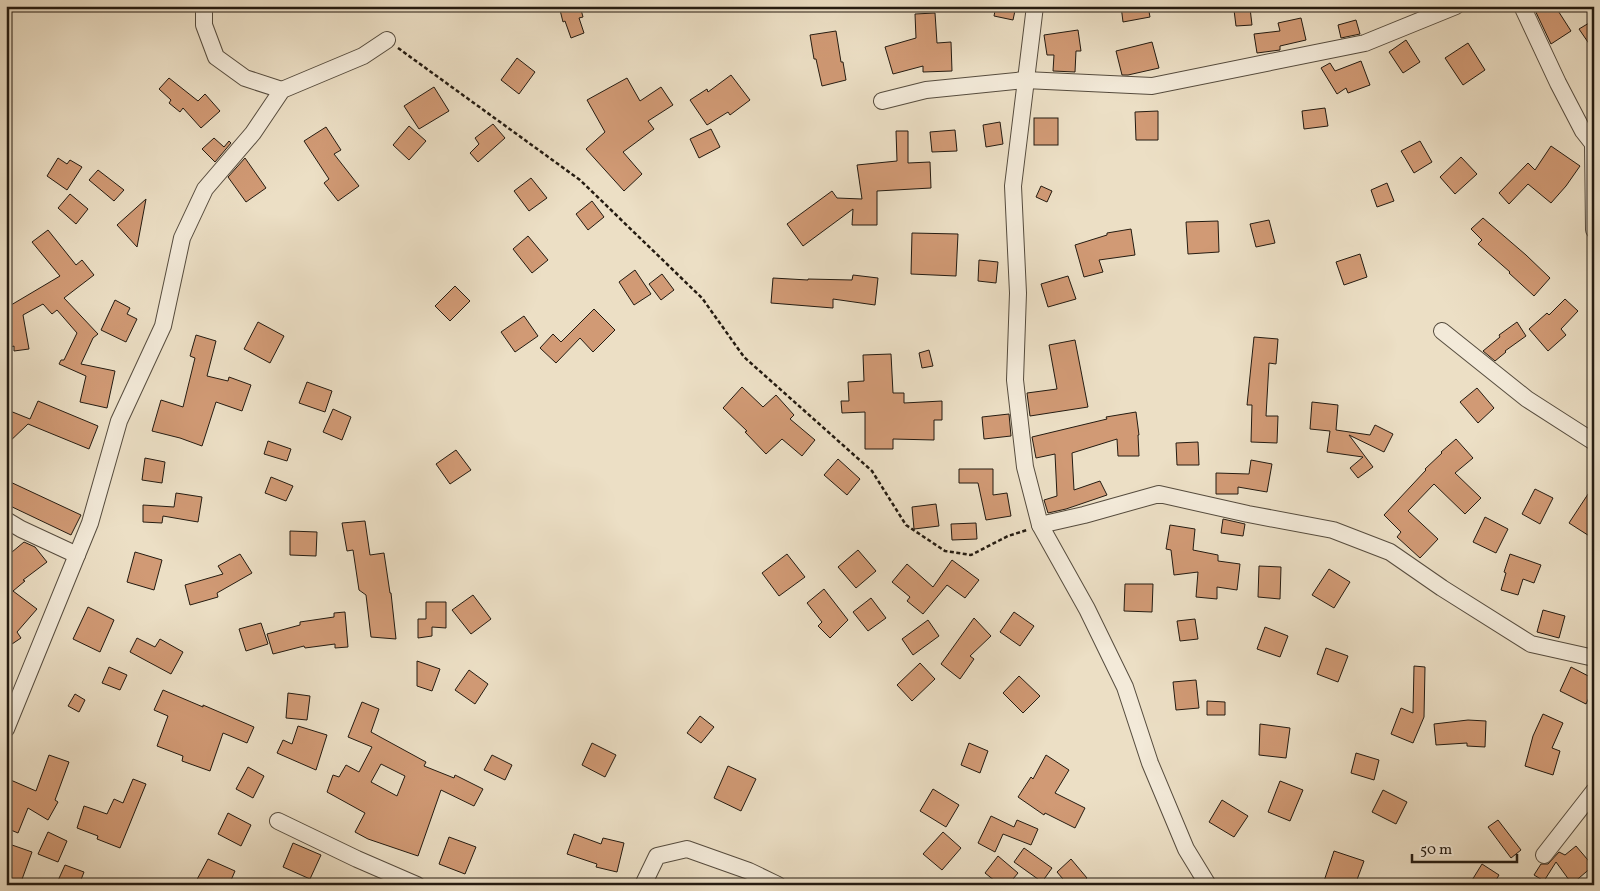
<svg xmlns="http://www.w3.org/2000/svg" width="1600" height="891" font-family="Vollkorn,serif">
  <rect width="100%" height="100%" fill="#ecdfc5"/>
  <filter id="stains"><feTurbulence type="fractalNoise" baseFrequency=".004" numOctaves="4"/><feColorMatrix values="0 0 0 0 .2 0 0 0 0 .09 0 0 0 0 .02 0 0 0 .5 -.17"/></filter>
  <radialGradient id="worn" r=".72"><stop offset=".6" stop-color="#630" stop-opacity="0"/><stop offset="1" stop-color="#630" stop-opacity=".3"/></radialGradient>
  <!-- building -->
  <g fill="#d19a75" stroke="#241b11" fill-rule="evenodd">
    <polygon points="559,6 580,6 583,17 579,18 584,33 571,38 565,21 563,22"/>
    <polygon points="996,6 1016,6 1013,20 994,16"/>
    <polygon points="1121,6 1148,6 1150,17 1123,22"/>
    <polygon points="1533,6 1555,6 1571,31 1551,44"/>
    <polygon points="1250,8 1252,25 1236,26 1234,10"/>
    <polygon points="935,13 937,43 951,42 952,71 923,72 923,66 893,74 885,47 916,38 915,14"/>
    <polygon points="1301,18 1306,40 1280,46 1280,50 1257,53 1254,34 1280,31 1278,23"/>
    <polygon points="1356,20 1360,34 1341,38 1338,25"/>
    <polygon points="1594,20 1594,51 1579,29"/>
    <polygon points="1078,30 1081,51 1076,51 1075,72 1053,71 1054,55 1047,55 1044,35"/>
    <polygon points="836,31 841,62 843,62 846,80 822,86 816,59 814,59 810,35"/>
    <polygon points="1406,40 1420,62 1403,73 1389,52"/>
    <polygon points="1152,42 1159,68 1128,75 1122,75 1116,51"/>
    <polygon points="1468,43 1485,70 1463,85 1445,58"/>
    <polygon points="517,58 535,72 519,94 501,80"/>
    <polygon points="1361,61 1370,85 1348,93 1346,88 1337,94 1321,68 1330,63 1335,71"/>
    <polygon points="731,75 750,100 730,115 728,112 707,125 690,100 707,89 708,92"/>
    <polygon points="169,78 198,101 205,94 220,111 201,128 183,108 180,112 169,103 171,100 159,89"/>
    <polygon points="627,78 640,101 661,87 673,105 648,121 654,129 623,152 642,174 624,191 586,149 605,132 587,100"/>
    <polygon points="434,87 449,111 419,129 404,106"/>
    <polygon points="1325,108 1328,126 1304,129 1302,111"/>
    <polygon points="1158,111 1158,140 1136,140 1135,112"/>
    <rect x="1034" y="118" width="24" height="27"/>
    <polygon points="1000,122 1003,144 986,147 983,125"/>
    <polygon points="493,124 505,138 478,162 470,153 479,144 475,138"/>
    <polygon points="409,126 426,141 409,160 393,145"/>
    <polygon points="326,127 341,150 334,154 359,186 338,201 324,183 329,179 304,141"/>
    <polygon points="711,129 720,147 699,158 690,139"/>
    <polygon points="955,130 957,151 932,152 930,132"/>
    <polygon points="896,131 908,131 908,163 930,162 931,188 877,191 877,225 852,225 853,209 803,246 787,224 832,191 837,198 862,199 857,165 897,161"/>
    <polygon points="214,138 224,147 229,141 231,143 215,162 202,149"/>
    <polygon points="1420,141 1432,162 1414,173 1401,151"/>
    <polygon points="1551,146 1580,166 1566,186 1551,203 1528,184 1509,204 1499,193 1528,163 1535,170"/>
    <polygon points="1461,157 1477,174 1455,194 1440,177"/>
    <polygon points="58,158 67,164 70,160 82,167 67,190 47,176"/>
    <polygon points="245,158 266,188 246,202 228,177"/>
    <polygon points="98,170 124,190 114,201 89,180"/>
    <polygon points="531,178 547,198 529,211 514,191"/>
    <polygon points="1387,183 1394,201 1377,207 1371,190"/>
    <polygon points="1041,186 1052,191 1047,202 1036,197"/>
    <polygon points="70,194 88,209 76,224 58,208"/>
    <polygon points="146,199 137,247 117,225"/>
    <polygon points="592,201 604,217 588,230 576,214"/>
    <polygon points="1483,218 1526,255 1550,278 1534,296 1509,273 1510,272 1478,244 1482,240 1471,229"/>
    <polygon points="1269,220 1275,243 1256,247 1250,224"/>
    <polygon points="1218,221 1219,252 1188,254 1186,222"/>
    <polygon points="1131,229 1135,255 1099,260 1103,272 1084,277 1075,245 1107,235 1107,233"/>
    <polygon points="48,230 76,265 82,260 94,275 64,298 98,334 93,338 81,364 115,371 107,408 80,402 86,376 59,364 61,360 64,360 77,333 57,310 52,314 43,304 23,315 29,349 14,351 14,346 6,349 6,308 60,276 32,242"/>
    <polygon points="912,233 958,234 956,276 911,274"/>
    <polygon points="528,236 548,260 532,273 513,249"/>
    <polygon points="1360,254 1367,277 1344,285 1336,262"/>
    <polygon points="979,260 998,262 996,283 978,281"/>
    <polygon points="635,270 651,294 634,305 619,282"/>
    <polygon points="662,274 674,290 661,300 649,284"/>
    <polygon points="853,275 878,278 875,305 833,299 833,308 771,303 773,278 808,280 808,279 852,280"/>
    <polygon points="1068,276 1076,299 1048,307 1041,284"/>
    <polygon points="455,286 470,301 450,321 435,306"/>
    <polygon points="1565,299 1578,311 1561,329 1566,335 1548,351 1529,329 1547,313 1549,315"/>
    <polygon points="115,300 130,308 127,314 137,319 126,342 101,330"/>
    <polygon points="594,309 615,330 593,352 580,338 556,363 540,348 553,334 561,342"/>
    <polygon points="524,316 538,336 515,352 501,332"/>
    <polygon points="258,322 284,336 270,363 244,349"/>
    <polygon points="1517,322 1526,336 1505,351 1506,352 1495,361 1483,351 1500,337 1499,335"/>
    <polygon points="196,335 216,341 207,376 228,381 229,377 251,385 242,411 216,402 202,446 180,438 152,431 161,400 183,407 195,358 190,356"/>
    <polygon points="1254,337 1278,339 1276,364 1269,363 1266,416 1278,416 1277,443 1251,442 1252,405 1247,405"/>
    <polygon points="1075,340 1088,407 1030,416 1027,393 1057,389 1049,345"/>
    <polygon points="929,350 933,366 922,368 919,353"/>
    <polygon points="891,354 893,393 904,393 904,403 942,401 942,420 934,420 934,440 893,439 893,449 865,449 865,412 842,413 841,401 849,401 848,382 864,381 863,355"/>
    <polygon points="307,382 332,391 325,412 299,403"/>
    <polygon points="742,387 763,407 776,395 794,415 790,419 815,440 802,456 782,439 766,454 745,432 747,431 723,408"/>
    <polygon points="1477,388 1494,408 1478,423 1460,402"/>
    <polygon points="38,401 98,426 89,449 28,424 6,445 6,420 10,411 30,419"/>
    <polygon points="1312,402 1338,405 1336,430 1370,435 1375,425 1393,434 1384,452 1349,435 1373,467 1358,478 1350,468 1363,457 1327,452 1330,431 1310,429"/>
    <polygon points="333,409 351,417 342,440 323,432"/>
    <polygon points="1136,412 1139,435 1138,435 1139,456 1118,456 1117,439 1072,453 1074,490 1100,481 1107,495 1066,509 1048,513 1044,500 1057,496 1055,454 1036,458 1032,437 1107,419 1106,417"/>
    <polygon points="1009,414 1011,436 984,439 982,417"/>
    <polygon points="1456,439 1473,458 1455,473 1481,498 1465,514 1434,484 1408,511 1438,539 1420,558 1397,537 1401,532 1384,515 1426,470 1425,469 1442,453 1441,452"/>
    <polygon points="268,441 291,449 287,461 264,454"/>
    <polygon points="1198,442 1199,465 1177,465 1176,443"/>
    <polygon points="456,450 471,470 450,484 436,464"/>
    <polygon points="145,458 165,462 162,483 142,480"/>
    <polygon points="838,459 860,479 847,495 824,475"/>
    <polygon points="1251,460 1272,464 1267,492 1238,487 1238,494 1216,494 1216,473 1249,474"/>
    <polygon points="959,469 993,469 993,495 1007,493 1011,516 986,520 978,483 959,483"/>
    <polygon points="271,477 293,486 286,501 265,493"/>
    <polygon points="6,480 81,515 71,535 6,504"/>
    <polygon points="1594,485 1594,539 1569,523"/>
    <polygon points="1535,489 1553,498 1540,524 1522,514"/>
    <polygon points="176,493 202,497 198,522 163,516 162,523 143,522 143,505 174,507"/>
    <polygon points="936,504 939,526 914,529 912,507"/>
    <polygon points="1485,517 1508,529 1496,553 1473,542"/>
    <polygon points="1223,519 1245,524 1243,536 1221,533"/>
    <polygon points="365,521 370,555 384,553 390,593 391,593 396,639 371,637 366,595 359,590 353,550 347,551 342,523"/>
    <polygon points="976,523 977,539 952,540 951,524"/>
    <polygon points="1170,525 1195,529 1193,550 1218,555 1218,561 1240,564 1237,590 1217,587 1217,599 1196,597 1198,572 1174,575 1171,550 1166,549"/>
    <polygon points="290,531 317,532 316,556 290,555"/>
    <polygon points="24,542 35,547 47,562 23,580 25,581 13,591 37,609 17,632 21,638 6,648 6,557"/>
    <polygon points="858,550 876,571 856,588 838,567"/>
    <polygon points="135,552 162,560 154,590 127,582"/>
    <polygon points="240,554 252,573 217,593 218,597 190,605 185,585 223,574 218,566"/>
    <polygon points="787,554 805,577 779,596 762,573"/>
    <polygon points="1510,554 1541,565 1534,583 1523,579 1518,595 1501,590 1506,573 1504,572"/>
    <polygon points="952,560 979,580 965,598 947,585 923,614 907,601 910,597 892,582 907,564 933,587"/>
    <polygon points="1259,566 1281,567 1280,599 1258,597"/>
    <polygon points="1329,569 1350,582 1334,608 1312,595"/>
    <polygon points="1125,584 1153,584 1152,612 1124,611"/>
    <polygon points="824,589 848,620 830,638 818,626 822,622 807,603"/>
    <polygon points="473,595 491,619 471,634 452,610"/>
    <polygon points="871,598 886,618 868,631 853,612"/>
    <polygon points="426,602 446,602 446,628 432,627 432,636 418,638 418,619 426,619"/>
    <polygon points="88,607 114,620 100,652 73,639"/>
    <polygon points="1543,610 1565,616 1559,638 1537,632"/>
    <polygon points="345,612 348,647 335,648 335,644 305,648 304,646 273,654 267,634 300,625 300,622 334,617 334,613"/>
    <polygon points="1014,612 1034,626 1020,646 1000,632"/>
    <polygon points="974,618 991,636 970,656 974,659 960,679 941,664"/>
    <polygon points="1195,619 1198,639 1180,641 1177,621"/>
    <polygon points="928,620 939,636 913,655 902,639"/>
    <polygon points="261,623 268,644 246,651 239,629"/>
    <polygon points="1265,627 1288,636 1280,657 1257,649"/>
    <polygon points="137,638 155,647 160,639 183,652 171,674 130,652"/>
    <polygon points="1326,648 1348,656 1338,682 1317,674"/>
    <polygon points="417,661 440,669 432,691 417,686"/>
    <polygon points="920,663 935,679 912,701 897,685"/>
    <polygon points="1414,666 1425,667 1424,717 1413,743 1391,734 1401,708 1413,713"/>
    <polygon points="109,667 127,675 120,690 102,683"/>
    <polygon points="1571,667 1594,679 1594,687 1586,704 1560,691"/>
    <polygon points="469,670 488,684 475,704 455,690"/>
    <polygon points="1019,676 1040,696 1023,713 1003,693"/>
    <polygon points="1196,680 1199,708 1176,710 1173,682"/>
    <polygon points="163,690 203,707 203,705 254,727 247,743 223,733 210,771 182,761 183,756 157,746 168,716 154,710"/>
    <polygon points="288,693 310,696 307,720 286,718"/>
    <polygon points="75,694 85,700 79,712 68,706"/>
    <polygon points="1207,701 1225,702 1225,715 1207,715"/>
    <path d="M362,702L379,709L371,732L426,762L424,766L454,778L455,775L483,789L474,806L441,790L418,856L368,839L355,832L365,813L327,792L333,775L339,777L346,765L359,772L372,747L348,737ZM381,764L405,776L397,796L371,782Z"/>
    <polygon points="1543,714 1563,723 1552,748 1560,751 1553,775 1525,766 1533,736"/>
    <polygon points="700,716 714,727 701,743 687,733"/>
    <polygon points="1468,720 1486,721 1485,747 1467,746 1467,743 1436,745 1434,724"/>
    <polygon points="1260,724 1290,728 1286,758 1259,755"/>
    <polygon points="298,726 327,735 316,770 277,753 283,740 292,744"/>
    <polygon points="592,743 616,755 605,777 582,765"/>
    <polygon points="969,743 988,751 980,773 961,765"/>
    <polygon points="1356,753 1379,760 1374,780 1351,773"/>
    <polygon points="49,755 69,762 55,800 58,802 48,820 28,808 18,833 6,828 6,778 36,791"/>
    <polygon points="492,755 512,765 505,780 484,770"/>
    <polygon points="1046,755 1069,770 1055,793 1085,808 1075,828 1045,813 1044,815 1018,797 1031,777 1033,779"/>
    <polygon points="728,766 756,779 741,811 714,798"/>
    <polygon points="248,767 264,776 253,798 236,789"/>
    <polygon points="133,779 146,784 120,848 97,839 98,836 77,828 84,806 107,814 114,799 123,803"/>
    <polygon points="1280,781 1303,790 1290,821 1268,812"/>
    <polygon points="933,789 959,805 946,827 920,811"/>
    <polygon points="1383,790 1407,802 1396,824 1372,812"/>
    <polygon points="1222,800 1248,816 1234,837 1209,822"/>
    <polygon points="228,813 251,825 241,846 218,834"/>
    <polygon points="991,816 1014,827 1017,820 1038,829 1031,845 1003,834 995,852 978,843"/>
    <polygon points="1498,820 1521,850 1511,858 1488,827"/>
    <polygon points="48,832 67,841 58,862 38,854"/>
    <polygon points="943,832 961,848 942,870 923,854"/>
    <polygon points="574,834 601,844 603,838 624,843 617,872 596,867 597,864 567,854"/>
    <polygon points="449,837 476,847 465,874 439,864"/>
    <polygon points="293,843 321,855 310,879 283,867"/>
    <polygon points="12,845 32,852 21,882 6,877 6,860"/>
    <polygon points="1576,846 1593,866 1572,884 1556,862 1544,881 1534,875 1541,864 1548,864 1559,852 1565,855"/>
    <polygon points="1024,848 1052,868 1042,882 1014,862"/>
    <polygon points="1334,851 1364,861 1355,885 1335,885 1324,881"/>
    <polygon points="998,856 1018,873 1008,885 1000,885 985,873"/>
    <polygon points="208,859 235,871 229,885 194,885"/>
    <polygon points="1071,859 1087,878 1080,885 1068,885 1057,872"/>
    <polygon points="1482,864 1499,875 1493,885 1469,885"/>
    <polygon points="65,865 84,872 79,885 56,885"/>
  </g>
  <g fill="none" stroke-linecap="round" stroke-linejoin="round">
    <!-- minor casing -->
    <g stroke="#564c3e" stroke-width="18">
      <g id="minor">
        <polyline points="204,6 204,25 216,57 245,78 282,90"/>
        <polyline points="1035,6 1013,186 1018,293 1015,380 1025,467 1040,525 1087,609 1125,687 1150,763 1186,849 1208,885"/>
        <polyline points="1522,6 1558,83 1583,131 1594,145"/>
        <polyline points="882,101 926,90 1025,80 1152,86 1365,43 1456,6"/>
        <polyline points="1593,145 1594,230"/>
        <polyline points="1442,331 1527,399 1594,442"/>
        <polyline points="6,520 21,529 77,555"/>
        <polyline points="1040,525 1084,515 1159,494 1248,514 1333,530 1390,552 1442,588 1531,644 1594,658"/>
        <polyline points="6,729 90,523 119,421 163,326 182,238 205,189 253,133 282,90 363,56 387,40"/>
        <polyline points="278,821 357,859 417,885"/>
        <polyline points="1544,855 1594,791"/>
        <polyline points="643,885 657,856 687,849 749,871 778,885"/>
      </g>
    </g>
    <!-- path -->
    <polyline stroke="#241b11" stroke-width="2.5" stroke-dasharray="4 2.5" stroke-linecap="butt" points="398,48 580,180 702,298 744,357 872,471 906,525 945,551 971,555 1008,536 1027,530"/>
    <!-- minor -->
    <use href="#minor" stroke="#f3ead9" stroke-width="16"/>
  </g>
  <!-- margin -->
  <rect width="1600" height="891" fill="none" stroke="#ecdfc5" stroke-width="25"/>
  <rect x="8" y="8" width="1585" height="876" fill="none" stroke="#241b11" stroke-width="2.5"/>
  <rect x="12" y="12" width="1575" height="866" fill="none" stroke="#241b11"/>
  <!-- scale -->
  <path d="M1412 854v8h105v-8" fill="none" stroke="#241b11" stroke-width="2.5"/>
  <text x="1420" y="854" font-size="15" fill="#241b11" stroke="#f3ead9" stroke-width="4" paint-order="stroke">50 m</text>
  <rect width="100%" height="100%" filter="url(#stains)"/>
  <rect width="100%" height="100%" fill="url(#worn)"/>
</svg>
